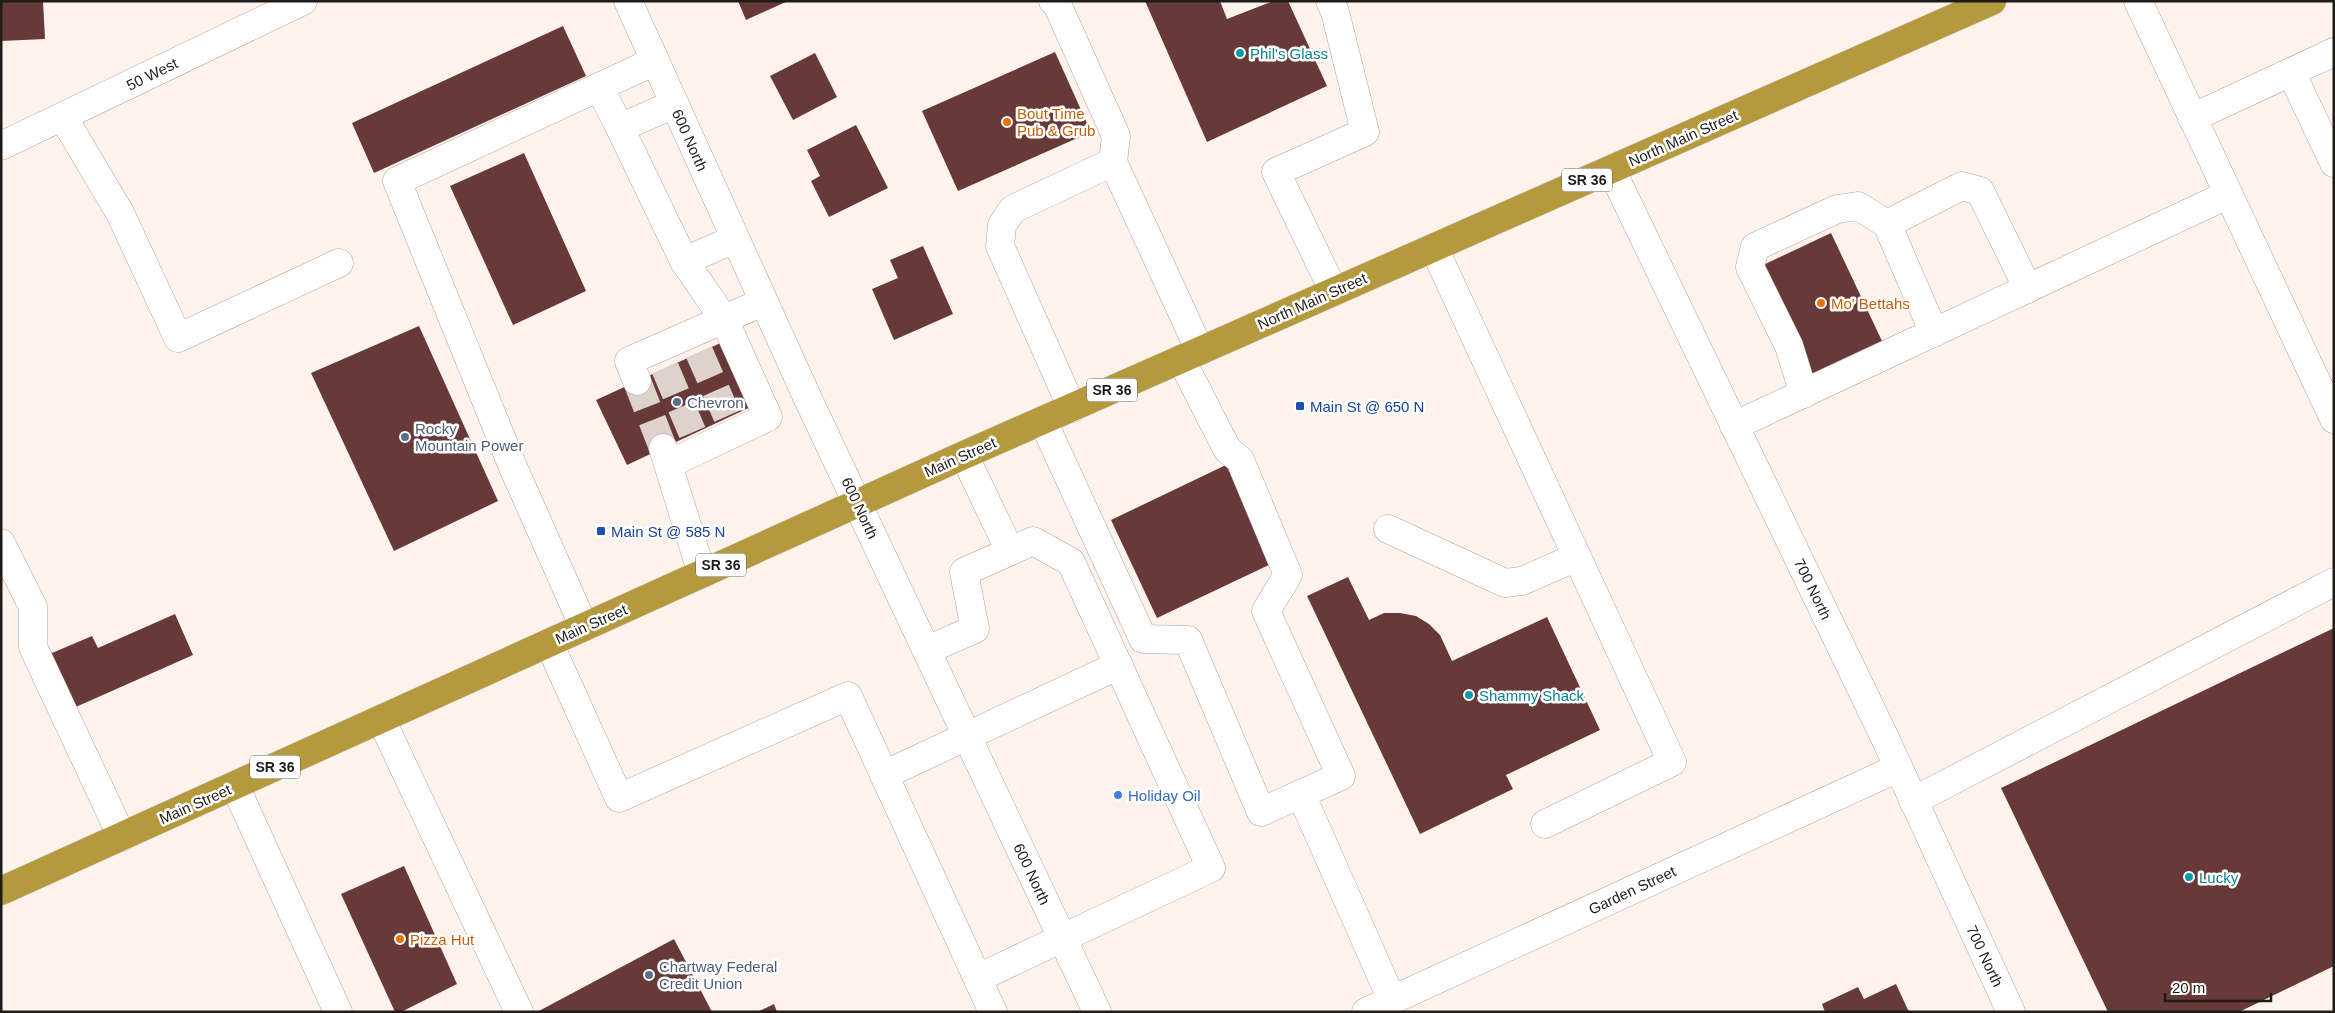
<svg xmlns="http://www.w3.org/2000/svg" width="2335" height="1013" font-family="Arial,sans-serif">
  <rect width="100%" height="100%" fill="#fef2ec"/>
  <!-- building -->
  <g fill="#673938">
    <polygon points="1,1 43,1 45,39 1,41"/>
    <polygon points="738,1 788,1 746,20"/>
    <polygon points="1145,1 1220,1 1227,19 1273,1 1288,1 1327,86 1207,142"/>
    <polygon points="563,26 586,76 374,173 352,123"/>
    <polygon points="1055,52 1091,132 958,191 922,111"/>
    <polygon points="815,53 837,97 793,120 770,76"/>
    <polygon points="856,125 888,188 829,217 811,181 820,176 807,150"/>
    <polygon points="524,153 586,291 513,325 450,186"/>
    <polygon points="1831,233 1882,341 1811,374 1761,266"/>
    <polygon points="923,246 953,314 894,340 872,289 898,278 890,260"/>
    <polygon points="419,326 498,501 394,551 311,373"/>
    <polygon points="727,340 757,404 627,465 596,400"/>
    <polygon points="1228,464 1275,562 1157,618 1111,520"/>
    <polygon points="1348,577 1369,620 1384,613 1400,613 1416,616 1429,624 1440,635 1452,661 1547,617 1600,730 1506,775 1513,789 1420,834 1307,596"/>
    <polygon points="175,614 193,655 69,710 45,656 92,636 98,648"/>
    <polygon points="2334,628 2334,966 2239,1012 2108,1012 2001,788"/>
    <polygon points="404,866 457,984 401,1012 395,1012 341,894"/>
    <polygon points="674,939 712,1012 537,1012"/>
    <polygon points="1896,984 1909,1012 1825,1012 1822,1004 1858,987 1864,999"/>
    <polygon points="774,1004 777,1012 757,1012"/>
  </g>
  <g fill="none" stroke-linecap="round" stroke-linejoin="round">
    <!-- minor-tunnel -->
    <g stroke="#ddd2cc" stroke-width="28" stroke-dasharray="28 14" stroke-linecap="butt">
      <polyline points="699,352 728,418"/>
      <polyline points="665,368 693,434"/>
      <polyline points="637,381 663,448"/>
    </g>
    <!-- minor casing -->
    <g stroke="#b0a59e" stroke-width="29">
      <g id="minor">
        <polyline points="628,1 808,399 1097,1012"/>
        <polyline points="1053,1 1057,4 1116,136 1113,162 1200,351"/>
        <polyline points="1330,1 1335,12 1365,132 1276,172 1334,292"/>
        <polyline points="2138,1 2334,419"/>
        <polyline points="2334,52 2291,72 2334,163"/>
        <polyline points="599,87 620,128"/>
        <polyline points="63,117 120,213 178,338 339,263"/>
        <polyline points="2192,118 2291,72"/>
        <polyline points="1,146 303,1"/>
        <polyline points="1611,169 1884,736 2011,1012"/>
        <polyline points="1887,224 1962,186 1980,191 2028,289"/>
        <polyline points="1434,248 1672,762 1545,824"/>
        <polyline points="684,261 735,239"/>
        <polyline points="637,381 629,361 763,302"/>
        <polyline points="1804,394 1789,346 1750,267 1755,247 1837,209 1858,206 1887,224 1934,333"/>
        <polyline points="1072,408 1000,246 1002,225 1013,209 1113,162"/>
        <polyline points="1043,421 1143,639 1188,640 1261,812 1341,776 1266,611 1288,575 1240,460 1227,449 1181,359"/>
        <polyline points="1734,426 2227,195"/>
        <polyline points="663,448 702,574"/>
        <polyline points="964,455 1010,551"/>
        <polyline points="669,464 768,417 724,319 684,261 620,128 674,104"/>
        <polyline points="1388,529 1505,583 1522,581 1577,557"/>
        <polyline points="1,543 33,607 33,647 122,837"/>
        <polyline points="584,627 513,467 397,181 655,61"/>
        <polyline points="549,643 619,798 848,696 993,1012"/>
        <polyline points="927,650 975,629 964,572 1033,541 1071,562 1211,868 978,978"/>
        <polyline points="381,719 519,1012"/>
        <polyline points="884,775 1119,665"/>
        <polyline points="235,786 338,1012"/>
        <polyline points="1301,794 1392,1000"/>
        <polyline points="1913,801 2334,582"/>
        <polyline points="1366,1012 1898,768"/>
      </g>
    </g>
    <!-- highway casing -->
    <g stroke="#d2d1d1" stroke-width="29">
      <polyline id="highway" points="1,891 964,455 1992,1"/>
    </g>
    <!-- minor -->
    <use href="#minor" stroke="#fff" stroke-width="28"/>
    <!-- highway -->
    <use href="#highway" stroke="#b5993d" stroke-width="28"/>
  </g>
  <!-- markers -->
  <g fill="#0f9aa8" stroke="#fff" stroke-width="2">
    <circle cx="1240" cy="53" r="5"/>
    <circle cx="1469" cy="695" r="5"/>
    <circle cx="2189" cy="877" r="5"/>
  </g>
  <g fill="#e8710a" stroke="#fff" stroke-width="2">
    <circle cx="1007" cy="122" r="5"/>
    <circle cx="1821" cy="303" r="5"/>
    <circle cx="400" cy="939" r="5"/>
  </g>
  <g fill="#5c6f8a" stroke="#fff" stroke-width="2">
    <circle cx="677" cy="402" r="5"/>
    <circle cx="405" cy="437" r="5"/>
    <circle cx="649" cy="975" r="5"/>
  </g>
  <g fill="#1a4fb4" stroke="#fff" stroke-width="2">
    <rect x="1295" y="401" width="10" height="10" rx="2.5"/>
    <rect x="596" y="526" width="10" height="10" rx="2.5"/>
  </g>
  <circle fill="#3f7fe0" stroke="#fff" stroke-width="2" cx="1118" cy="795" r="5"/>
  <g text-anchor="middle" dominant-baseline="central" stroke-width="5" stroke-linejoin="round" paint-order="stroke">
    <!-- shield labels -->
    <g fill="#fff" stroke="#625f5e" stroke-width="1">
      <rect x="1562" y="168.5" width="50" height="23" rx="4"/>
      <rect x="1087" y="378.5" width="50" height="23" rx="4"/>
      <rect x="696" y="553.5" width="50" height="23" rx="4"/>
      <rect x="250" y="755.5" width="50" height="23" rx="4"/>
    </g>
    <g font-size="14" font-weight="bold" fill="#1f1b19">
      <text x="1587" y="180">SR 36</text>
      <text x="1112" y="390">SR 36</text>
      <text x="721" y="565">SR 36</text>
      <text x="275" y="767">SR 36</text>
    </g>
    <!-- culture labels -->
    <g font-size="15" fill="#0d838f" stroke="#fff" text-anchor="start">
      <text x="1250" y="53">Phil's Glass</text>
      <text x="1479" y="695">Shammy Shack</text>
      <text x="2199" y="877">Lucky</text>
    </g>
    <!-- street labels -->
    <g font-size="15" fill="#1f1b19" stroke="#fff">
      <text transform="translate(152 74) rotate(-26)">50 West</text>
      <text transform="translate(1683 138) rotate(-24)">North Main Street</text>
      <text transform="translate(690 140) rotate(66)">600 North</text>
      <text transform="translate(1312 301) rotate(-24)">North Main Street</text>
      <text transform="translate(960 457) rotate(-24)">Main Street</text>
      <text transform="translate(860 508) rotate(65)">600 North</text>
      <text transform="translate(1813 589) rotate(64)">700 North</text>
      <text transform="translate(591 624) rotate(-24)">Main Street</text>
      <text transform="translate(195 804) rotate(-24)">Main Street</text>
      <text transform="translate(1032 874) rotate(65)">600 North</text>
      <text transform="translate(1632 890) rotate(-25)">Garden Street</text>
      <text transform="translate(1985 956) rotate(65)">700 North</text>
    </g>
    <!-- food labels -->
    <g font-size="15" fill="#c56008" stroke="#fff" text-anchor="start">
      <text x="1017" y="113">Bout Time<tspan x="1017" dy="17">Pub &amp; Grub</tspan></text>
      <text x="1831" y="303">Mo' Bettahs</text>
      <text x="410" y="939">Pizza Hut</text>
    </g>
    <!-- service labels -->
    <g font-size="15" fill="#4e5e75" stroke="#fff" text-anchor="start">
      <text x="687" y="402">Chevron</text>
      <text x="415" y="428">Rocky<tspan x="415" dy="17">Mountain Power</tspan></text>
      <text x="659" y="966">Chartway Federal<tspan x="659" dy="17">Credit Union</tspan></text>
    </g>
    <!-- transit labels -->
    <g font-size="15" fill="#164399" stroke="#fff" text-anchor="start">
      <text x="1310" y="406">Main St @ 650 N</text>
      <text x="611" y="531">Main St @ 585 N</text>
    </g>
    <!-- shop labels -->
    <g font-size="15" fill="#366cbe" stroke="#fff" text-anchor="start">
      <text x="1128" y="795">Holiday Oil</text>
    </g>
  </g>
  <!-- border -->
  <rect width="2335" height="1013" fill="none" stroke="#1f1b19" stroke-width="5"/>
  <!-- scale -->
  <path d="M2165 993v8h106v-8" fill="none" stroke="#1f1b19" stroke-width="2.5"/>
  <text x="2172" y="993" font-size="15" fill="#1f1b19" stroke="#ffffff" stroke-width="4" paint-order="stroke">20 m</text>
</svg>
